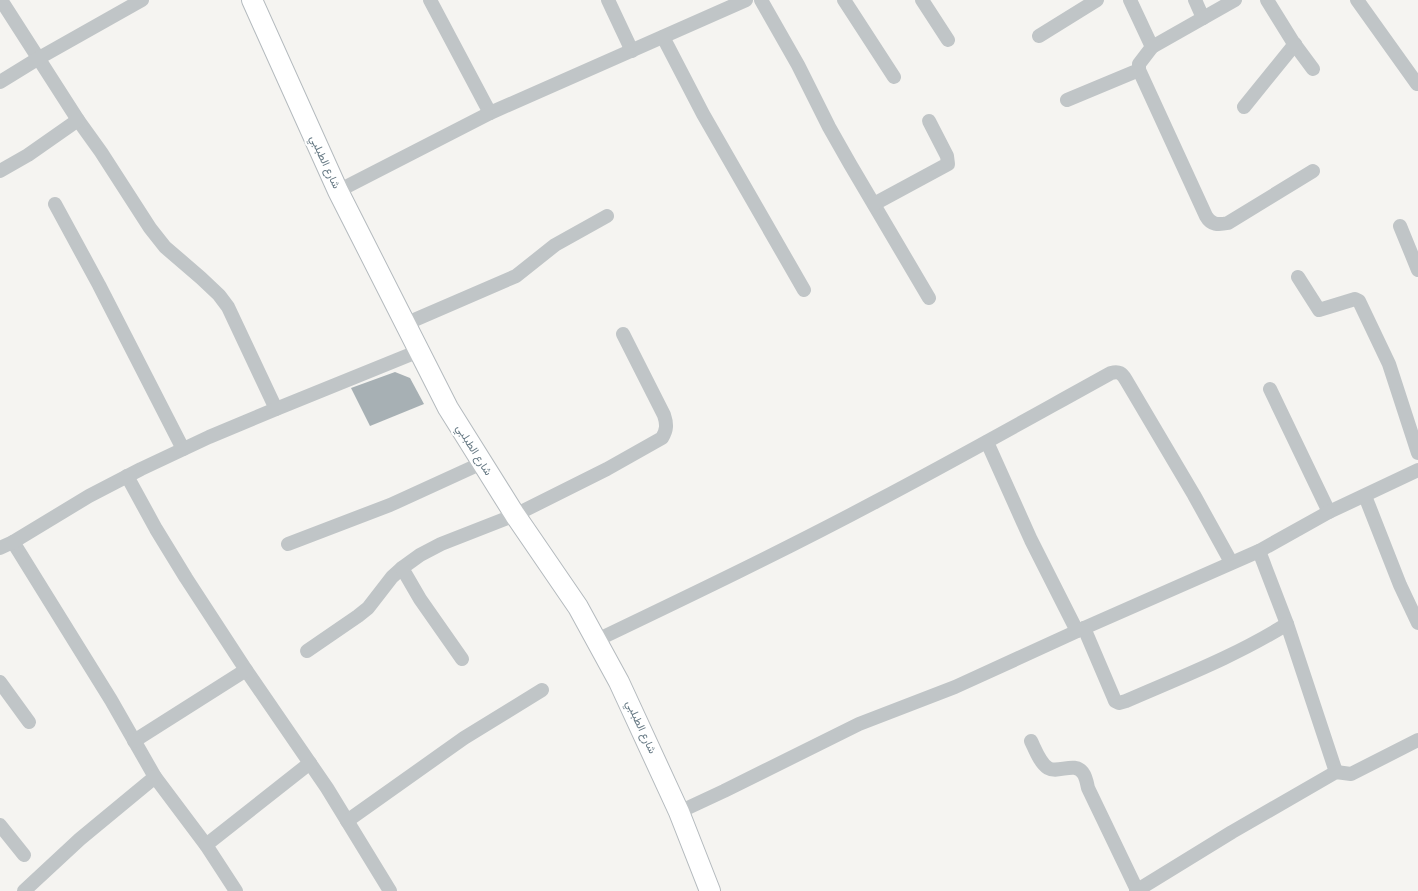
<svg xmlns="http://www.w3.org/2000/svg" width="1418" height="891" font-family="'Nunito Sans',Vazirmatn,sans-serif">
  <rect width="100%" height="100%" fill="#f5f4f1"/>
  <!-- building -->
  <polygon fill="#a7b0b4" points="395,372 410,378 424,404 370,426 351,388"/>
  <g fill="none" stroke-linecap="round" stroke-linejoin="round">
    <!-- secondary casing -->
    <g stroke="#b4babe" stroke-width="22">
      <polyline id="secondary" points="252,0 338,191 448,408 515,515 578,607 619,682 679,812 710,891"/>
    </g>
    <!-- street -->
    <g stroke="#c0c5c7" stroke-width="14">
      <polyline points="1,0 78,120 101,152 150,228 165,247 201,278 219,295 228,307 276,409"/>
      <polyline points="430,0 490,113"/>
      <polyline points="608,0 632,51"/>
      <polyline points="761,0 798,65 829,127 850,164 929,298"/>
      <polyline points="844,0 894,77"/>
      <polyline points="922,0 948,40"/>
      <polyline points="1130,0 1152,47"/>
      <polyline points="1195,0 1203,18"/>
      <polyline points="1267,0 1293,42 1313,69"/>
      <polyline points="1357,0 1417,84"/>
      <polyline points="1039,36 1097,0"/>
      <polyline points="663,37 703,114 804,290"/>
      <path d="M1139,70L1206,216C1211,225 1218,225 1228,223L1313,171"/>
      <polyline points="0,82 39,58 142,0"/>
      <polyline points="1067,100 1139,70 1139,64 1152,47 1235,0"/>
      <polyline points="1244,107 1295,44"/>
      <polyline points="0,171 28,155 78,120"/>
      <polyline points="338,191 490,113 746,0"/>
      <polyline points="55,204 99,285 183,449"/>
      <polyline points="874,204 948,164 947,156 929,121"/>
      <polyline points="1400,226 1418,270"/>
      <polyline points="1298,277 1319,310 1355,299 1359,301 1389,364 1418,453"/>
      <polyline points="405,324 516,276 555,245 607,216"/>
      <polyline points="1270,389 1329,512"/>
      <polyline points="987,442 1031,540 1077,631"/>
      <polyline points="127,476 156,529 186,578 246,670 327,788 390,891"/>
      <polyline points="1365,496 1400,585 1418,623"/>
      <polyline points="13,542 111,700 155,777 80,839 24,891"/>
      <polyline points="288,544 390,505 482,463"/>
      <polyline points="0,548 13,542 89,496 141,469 209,437 276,409 419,351"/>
      <polyline points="1259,551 1287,624 1336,772"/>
      <path d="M1084,628L1113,696L1115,701L1119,703L1126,701C1181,677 1236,656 1287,624"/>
      <path d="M597,640C691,595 785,550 877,501C955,460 1033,416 1111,373C1119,371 1122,373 1126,380L1194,495L1231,562"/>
      <polyline points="307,651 358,616 368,608 392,577 402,568"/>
      <path d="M462,659L420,599L402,568L420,555L441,544L515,515L607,469L662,438C667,430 667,424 664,415L623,334"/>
      <polyline points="0,682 29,722"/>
      <polyline points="134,741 246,670"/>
      <path d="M1031,741C1035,749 1040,763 1048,768C1058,774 1075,761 1083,773C1086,777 1087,783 1088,788L1137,890"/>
      <polyline points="155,777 206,845 236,891"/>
      <polyline points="679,812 724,791 859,724 955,687 1084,628 1259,551 1329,512 1418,470"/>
      <polyline points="347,821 464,738 542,690"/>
      <polyline points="0,825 24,855"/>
      <polyline points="206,845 310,763"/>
      <polyline points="1136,891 1232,832 1336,772 1351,774 1418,740"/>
    </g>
    <!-- secondary -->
    <use href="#secondary" stroke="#fff" stroke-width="20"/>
  </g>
  <g text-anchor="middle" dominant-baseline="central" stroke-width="4" stroke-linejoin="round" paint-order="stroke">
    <!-- street labels -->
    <g font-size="11" fill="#647782" stroke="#fff">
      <text transform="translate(325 162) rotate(65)">شارع الطبلبي</text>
      <text transform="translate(474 450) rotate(58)">شارع الطبلبي</text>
      <text transform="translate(641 727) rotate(65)">شارع الطبلبي</text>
    </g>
  </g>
</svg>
